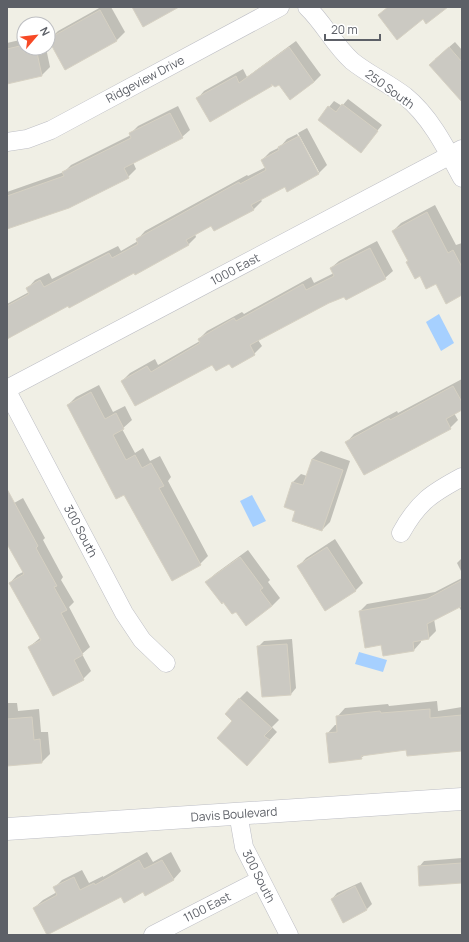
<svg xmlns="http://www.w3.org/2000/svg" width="469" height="942" font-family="Manrope,sans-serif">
  <rect width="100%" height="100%" fill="#f0efe5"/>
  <!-- water -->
  <g fill="#a6d0ff">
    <polygon points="439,314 454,343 441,351 426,322"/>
    <polygon points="252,495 266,521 253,527 240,501"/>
    <polygon points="359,652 387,660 383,672 355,664"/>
  </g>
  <!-- shadow -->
  <g fill="#0003">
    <polygon points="101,7 111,7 125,32 117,40 66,68 50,39 58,31"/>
    <polygon points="24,39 24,48 46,48 50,67 42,75 7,83 7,43"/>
    <polygon points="296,41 321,75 314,82 290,99 279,83 198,98 204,91 243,69 247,77"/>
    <polygon points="455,42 462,50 462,99 435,59"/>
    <polygon points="348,99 382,125 361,151 319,119 334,101 342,106"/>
    <polygon points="178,106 190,130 182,137 133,162 136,169 128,177 69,207 7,227 7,192 64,172 71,165 131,135 130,134 138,126"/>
    <polygon points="307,128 327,165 319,173 288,190 285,186 260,199 262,201 254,209 215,230 212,225 195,234 196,237 188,245 68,304 7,339 7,304 29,292 27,289 35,280 49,273 52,279 118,246 121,251 138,241 137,240 145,231 247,175 248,176 266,167 262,160 270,152 280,147 287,139 297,134 317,172 319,172 298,133"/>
    <polygon points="435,205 456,245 462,243 462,294 420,275 409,261 393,231 401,223"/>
    <polygon points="377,241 393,271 385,278 328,302 258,340 262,346 254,354 230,362 213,364 122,381 130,373 155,359 158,365 200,341 199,339 207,331 242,312 244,314 311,277 314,283 334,273 331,268 339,261"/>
    <polygon points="462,379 462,409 454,413 458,420 450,428 347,442 354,434 397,411 398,413"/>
    <polygon points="99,385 113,412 125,406 132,420 122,429 135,453 143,448 150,461 160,456 171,477 168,481 208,556 200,564 124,493 68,405 76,397"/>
    <polygon points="321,451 350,461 330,522 322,530 296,511 285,507 293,482 301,474 307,476 312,459"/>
    <polygon points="23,498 45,538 43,540 63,577 61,580 74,602 69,607 90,647 82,654 91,671 83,679 29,647 40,638 10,583 17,575 23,572 7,542 7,507"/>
    <polygon points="335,539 363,583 355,591 298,567 306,558"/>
    <polygon points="248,550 270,580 268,582 280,598 272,606 236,611 207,582 215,574"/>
    <polygon points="462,558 462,573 457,563"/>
    <polygon points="462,578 462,612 459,607 434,619 436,631 429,638 421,640 421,642 414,650 382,644 360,611 367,604 435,592"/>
    <polygon points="292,639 296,688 291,694 258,647 264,641"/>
    <polygon points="247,691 279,720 272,727 277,732 255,756 234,721 239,699"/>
    <polygon points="437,701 438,711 462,707 462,750 407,749 366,754 361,758 327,734 335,725 338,725 337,717 345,708 388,704 389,706"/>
    <polygon points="7,703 17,703 18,711 39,709 41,732 48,732 50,754 42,762 7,765"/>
    <polygon points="147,852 153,862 171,852 181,871 173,880 143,891 121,896 34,908 43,900 57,892 54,888 62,880 82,870 89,883 103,876 103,877"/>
    <polygon points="462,858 462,882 419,867 424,861"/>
    <polygon points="361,882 372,904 367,909 332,899 337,893"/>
  </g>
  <!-- building -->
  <g fill="#cbc9c2" stroke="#d6d1c3">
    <polygon points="132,7 179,7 143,27"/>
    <polygon points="388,7 448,7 426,24 423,19 397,40 378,15"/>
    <polygon points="100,10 117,41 65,70 48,39"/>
    <polygon points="24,45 24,52 32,48 36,48 42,76 7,84 7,49"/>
    <polygon points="289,47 314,82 290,100 279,85 275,87 271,84 272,86 210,122 196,98 236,76 239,83"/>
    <polygon points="449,47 462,62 462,102 429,65"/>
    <polygon points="342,104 378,131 361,153 318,120 328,106 336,112"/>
    <polygon points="170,113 183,138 124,168 129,178 69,208 7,229 7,196 64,176 62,172 131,138 129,133"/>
    <polygon points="299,136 319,174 287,192 285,187 251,205 254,210 214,231 211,226 186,240 189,245 135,275 134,273 69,308 68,306 7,339 7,306 29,294 26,288 40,280 44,287 109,253 112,258 138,244 136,239 239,182 240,184 266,170 261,160 279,150 278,147"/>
    <polygon points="427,212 448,253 453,250 462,267 462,295 446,304 436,284 426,289 420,276 415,279 406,262 408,261 392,231"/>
    <polygon points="370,248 386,279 346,300 344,297 329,303 250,345 255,355 232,368 229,364 216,371 212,365 135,406 121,381 147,366 151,372 200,343 198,339 234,318 236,321 303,284 306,290 334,276 330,268"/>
    <polygon points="453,386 462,402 462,410 446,419 451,429 364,475 345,442 389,418 390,420"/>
    <polygon points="91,392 105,419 116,413 124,429 113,435 126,460 135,455 142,468 151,463 164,486 159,488 201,565 172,581 124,495 116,499 67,405"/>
    <polygon points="312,459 343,470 322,531 292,521 295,511 284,507 292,482 303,485"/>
    <polygon points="7,489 38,546 36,548 57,586 54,587 67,610 61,613 83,655 74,660 84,680 53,696 28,647 41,640 9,583 24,574 7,544"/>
    <polygon points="327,547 356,591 325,611 297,566"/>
    <polygon points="240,557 263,588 260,590 272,606 246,626 236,612 232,614 223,602 222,604 205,582"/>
    <polygon points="462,580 462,606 427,624 429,639 413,642 414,651 383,656 381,645 365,648 359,611 427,599"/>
    <polygon points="287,644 291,695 262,697 257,646"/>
    <polygon points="239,698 272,728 264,736 270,740 247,766 217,738 232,721 225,714"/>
    <polygon points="430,709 430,718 462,715 462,751 407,756 406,750 361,756 362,759 329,763 326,733 337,732 336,716 380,711 381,713"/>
    <polygon points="32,717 34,740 40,739 42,763 7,766 7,719"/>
    <polygon points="139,860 144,869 162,860 174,880 145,896 143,892 124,903 121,897 47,935 33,908 57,895 53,887 74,877 80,890 94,883 95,885"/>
    <polygon points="462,863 462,883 419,886 418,866"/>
    <polygon points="355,886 367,910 343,923 331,899"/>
  </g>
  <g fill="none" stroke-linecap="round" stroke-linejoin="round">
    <!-- minor casing -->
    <g stroke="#bdbec5" stroke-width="19">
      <g id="minor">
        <path d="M307,7C324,23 334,45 352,61C368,74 388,83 405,96C431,117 447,150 462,178"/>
        <polyline points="7,142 27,139 51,130 280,7"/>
        <polyline points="7,389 462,149"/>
        <polyline points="7,391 124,613 142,640 166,663"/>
        <path d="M401,533C418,502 432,493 462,477"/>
        <polyline points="238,813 244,847 289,935"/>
        <polyline points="153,935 260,880"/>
      </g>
    </g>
    <!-- tertiary casing -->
    <g stroke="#bdbec5" stroke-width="23">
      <polyline id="tertiary" points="7,829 462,799"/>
    </g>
    <!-- minor -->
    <use href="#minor" stroke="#fff" stroke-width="18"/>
    <!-- tertiary -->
    <use href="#tertiary" stroke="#fff" stroke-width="22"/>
  </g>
  <g text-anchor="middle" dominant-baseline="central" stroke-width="4" stroke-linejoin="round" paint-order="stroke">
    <!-- street labels -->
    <g font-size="12" fill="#5d6067" stroke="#fff">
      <text transform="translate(145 79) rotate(-28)">Ridgeview Drive</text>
      <text transform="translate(390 89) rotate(36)">250 South</text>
      <text transform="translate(235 269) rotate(-28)">1000 East</text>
      <text transform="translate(81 531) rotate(62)">300 South</text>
      <text transform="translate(234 814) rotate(-4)">Davis Boulevard</text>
      <text transform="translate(259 876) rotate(63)">300 South</text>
      <text transform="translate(207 907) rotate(-27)">1100 East</text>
    </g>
  </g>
  <!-- border -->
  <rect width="469" height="942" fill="none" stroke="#5d6067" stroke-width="16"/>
  <!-- north arrow -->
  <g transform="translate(36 36) rotate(62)"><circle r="19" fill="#ffffff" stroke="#bebfc2"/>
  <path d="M0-3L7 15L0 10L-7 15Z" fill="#f74925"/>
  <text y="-6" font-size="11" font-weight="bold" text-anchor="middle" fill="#5d6067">N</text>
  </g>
  <!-- scale -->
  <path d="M325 34v6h55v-6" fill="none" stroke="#5d6067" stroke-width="2"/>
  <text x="331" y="34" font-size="12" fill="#5d6067" stroke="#ffffff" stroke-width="3" paint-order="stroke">20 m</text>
</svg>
